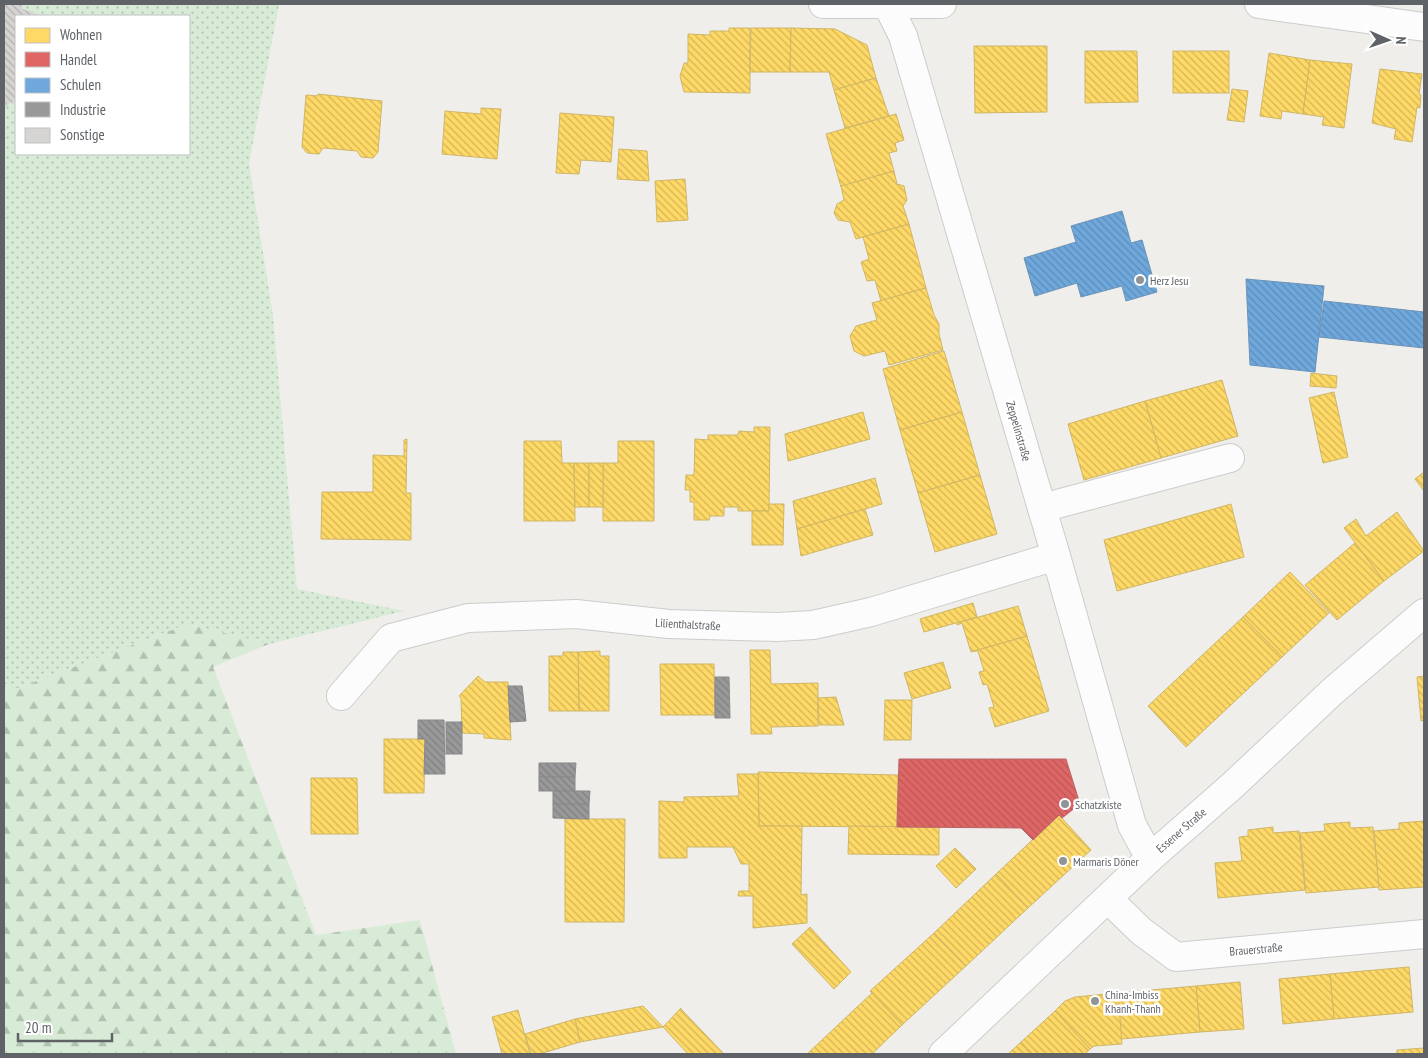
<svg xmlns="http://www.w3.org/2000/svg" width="1428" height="1058" font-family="'PT Sans Narrow',sans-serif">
  <defs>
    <pattern id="grass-dots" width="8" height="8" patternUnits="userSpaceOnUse" patternTransform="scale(1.25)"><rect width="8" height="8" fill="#d8ebd6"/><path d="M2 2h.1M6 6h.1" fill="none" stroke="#b2c2b1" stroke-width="1.8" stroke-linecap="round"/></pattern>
    <pattern id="forest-firs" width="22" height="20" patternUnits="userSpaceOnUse" patternTransform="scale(1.25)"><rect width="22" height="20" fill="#d8ebd6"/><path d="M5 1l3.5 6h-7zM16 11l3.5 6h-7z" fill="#b2c2b1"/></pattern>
    <pattern id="homes-back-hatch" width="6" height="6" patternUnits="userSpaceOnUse" patternTransform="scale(1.25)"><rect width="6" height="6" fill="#ffd966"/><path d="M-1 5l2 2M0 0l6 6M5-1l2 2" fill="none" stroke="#d2b458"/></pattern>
    <pattern id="shops-back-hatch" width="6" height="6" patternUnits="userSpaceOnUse" patternTransform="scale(1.25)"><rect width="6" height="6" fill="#e06666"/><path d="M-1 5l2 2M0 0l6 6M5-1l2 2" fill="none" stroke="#b95858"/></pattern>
    <pattern id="schools-back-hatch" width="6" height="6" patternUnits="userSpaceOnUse" patternTransform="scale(1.25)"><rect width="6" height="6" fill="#6fa8dc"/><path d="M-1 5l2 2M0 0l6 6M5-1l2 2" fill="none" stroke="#5e8cb6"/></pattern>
    <pattern id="industry-back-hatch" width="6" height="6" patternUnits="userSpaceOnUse" patternTransform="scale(1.25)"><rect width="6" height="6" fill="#999"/><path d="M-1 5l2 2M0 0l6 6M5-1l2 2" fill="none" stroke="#808081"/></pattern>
    <pattern id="building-back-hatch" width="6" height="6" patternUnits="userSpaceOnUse" patternTransform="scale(1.25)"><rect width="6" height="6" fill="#d6d5d3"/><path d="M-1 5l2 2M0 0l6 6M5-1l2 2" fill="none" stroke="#b1b0af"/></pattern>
  </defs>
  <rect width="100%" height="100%" fill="#efeeea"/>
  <!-- grass -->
  <path fill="url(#grass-dots)" fill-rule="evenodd" d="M4,4H279L249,164L273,316L297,589L404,611L269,644L188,624L13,690L4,681ZM16,16H189V154H16Z"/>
  <!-- forest -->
  <polygon fill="url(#forest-firs)" points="188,624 269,644 213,667 316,935 420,920 456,1054 4,1054 4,681 13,690"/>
  <!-- homes -->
  <g fill="url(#homes-back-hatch)" stroke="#cfb667">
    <polygon points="729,28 750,28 750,93 684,92 680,76 684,63 688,63 688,34 710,35 710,31 729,31"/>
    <polygon points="751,28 791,28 790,72 750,72"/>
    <polygon points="791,28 835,29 867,45 876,78 834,90 829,72 790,72"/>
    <polygon points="974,46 1047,46 1047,112 975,113"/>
    <polygon points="1085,51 1137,51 1138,102 1085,103"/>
    <rect x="1173" y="51" width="56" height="42"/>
    <polygon points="1269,53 1310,60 1303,114 1282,111 1281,119 1260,116"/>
    <polygon points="1310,60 1352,64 1344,128 1322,125 1324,117 1303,114"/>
    <polygon points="1380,69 1422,74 1419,94 1421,95 1420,108 1417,107 1412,142 1394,139 1396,129 1372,123"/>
    <polygon points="876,78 889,116 845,128 834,90"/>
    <polygon points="1232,89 1248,91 1244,122 1227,120"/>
    <polygon points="318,94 382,101 378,152 373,158 361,157 357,151 323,148 319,154 307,153 302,147 306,95 318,96"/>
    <polygon points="481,108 501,109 497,159 442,154 445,111 481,114"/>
    <polygon points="560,113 614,117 611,162 581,160 579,174 556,173"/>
    <polygon points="896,114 904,140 895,143 897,151 889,153 894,171 841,187 826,134"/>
    <polygon points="619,149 647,151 649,181 617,179"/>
    <polygon points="894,171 897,184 904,186 907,200 903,206 909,224 856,239 850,222 838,220 834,213 837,204 844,200 841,186"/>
    <polygon points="685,179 688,220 657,222 655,181"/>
    <polygon points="909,224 926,288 881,301 875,280 867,281 861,262 869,259 863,237"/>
    <polygon points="926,288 934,315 939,324 939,334 943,350 889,365 885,351 864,356 854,351 850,336 856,326 877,320 872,303"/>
    <polygon points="944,351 962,412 900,430 883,369"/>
    <polygon points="1311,373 1337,376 1336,388 1310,386"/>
    <polygon points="1222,380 1238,436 1161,458 1145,401"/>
    <polygon points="1334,392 1348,457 1323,463 1309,398"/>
    <polygon points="1145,401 1161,458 1084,480 1068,424"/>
    <polygon points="863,412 870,439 788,461 785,434"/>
    <polygon points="962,412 980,475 918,493 900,430"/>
    <polygon points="754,427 770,427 769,511 738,511 738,507 724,507 724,516 710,516 709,520 694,520 694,502 690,502 690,490 685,490 686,475 694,475 695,439 708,440 708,435 738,435 739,431 754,432"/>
    <polygon points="407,439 406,493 411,493 411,540 321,539 322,492 373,492 373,455 404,456 404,440"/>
    <polygon points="524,441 561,441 562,463 574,463 575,521 524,521"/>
    <polygon points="618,441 654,441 654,521 603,521 603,463 618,463"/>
    <polygon points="574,463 589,463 589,507 575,507"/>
    <rect x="589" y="463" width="14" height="44"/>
    <polygon points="1424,472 1424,491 1415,479"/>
    <polygon points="980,475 997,534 935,552 918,493"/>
    <polygon points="875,478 882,504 797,529 793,501"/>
    <polygon points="769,504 784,504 783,545 752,545 752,511 769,511"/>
    <polygon points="1231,504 1244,557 1117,591 1104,540"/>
    <polygon points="865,509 873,535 801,556 797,529"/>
    <polygon points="1397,512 1424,551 1384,581 1344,528 1356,519 1366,536"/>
    <polygon points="1355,543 1384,581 1337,620 1305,585"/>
    <polygon points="1290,572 1329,613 1282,657 1243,617"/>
    <polygon points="973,603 977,617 924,632 920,619"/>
    <polygon points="1018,606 1027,636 971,652 962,623 957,625 957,623"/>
    <polygon points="1243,617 1282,657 1186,747 1148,706"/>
    <polygon points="1027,636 1049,711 995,727 989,708 994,707 987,684 983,685 979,672 984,671 978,651 974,651"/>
    <polygon points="750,650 770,650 771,684 818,683 818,726 771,727 772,734 751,734"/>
    <polygon points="600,651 600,656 609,656 609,711 579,711 578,652"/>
    <polygon points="563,652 578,652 579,711 549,711 549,656 563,656"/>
    <polygon points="943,662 951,688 912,699 904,673"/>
    <polygon points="660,664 714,664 715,715 661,715"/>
    <polygon points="478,676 485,682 508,682 511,740 484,738 484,734 462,733 461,698 459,696"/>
    <polygon points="1424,676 1424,720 1421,721 1417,677"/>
    <polygon points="836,697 844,725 819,725 818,698"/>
    <polygon points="885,700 912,700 911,740 884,740"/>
    <polygon points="384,739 425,739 424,793 384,793"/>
    <polygon points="758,772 898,775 897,827 759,826"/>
    <polygon points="737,774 758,774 759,826 802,826 801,895 807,894 807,923 753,928 753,896 738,896 739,891 749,891 749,864 741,864 733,847 687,847 687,858 659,858 659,801 684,802 684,797 739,796"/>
    <polygon points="311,778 357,778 358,834 311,834"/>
    <polygon points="1059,815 1091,850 1028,908 996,874"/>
    <polygon points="565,819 625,819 624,922 565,922"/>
    <polygon points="1424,821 1424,887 1379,890 1374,831 1399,829 1399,823"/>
    <polygon points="1350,822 1350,828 1373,827 1379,887 1306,893 1300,833 1325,831 1324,824"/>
    <polygon points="849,826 939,827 939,855 848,854"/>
    <polygon points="1273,827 1273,833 1299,831 1305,890 1218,898 1215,863 1242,861 1239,837 1248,836 1248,830"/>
    <polygon points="955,848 976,869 956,888 936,866"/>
    <polygon points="996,874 1028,908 966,966 934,933"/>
    <polygon points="810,927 851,972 834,989 792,944"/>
    <polygon points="934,933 966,966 902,1025 870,991"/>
    <polygon points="1409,967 1413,1012 1334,1019 1330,974"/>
    <polygon points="1330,974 1334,1019 1283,1024 1279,979"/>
    <polygon points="1240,982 1244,1029 1200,1032 1196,986"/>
    <polygon points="1196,986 1200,1032 1121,1039 1118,993"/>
    <polygon points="872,993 902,1025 872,1054 807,1054"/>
    <polygon points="1118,993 1122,1044 1094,1046 1090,1049 1055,1011 1065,1001 1075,997"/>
    <polygon points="643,1006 663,1027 580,1042 575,1019"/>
    <polygon points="681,1008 681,1009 724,1054 688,1054 663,1027"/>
    <polygon points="518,1010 530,1054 502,1054 492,1017"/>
    <polygon points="1055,1011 1090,1049 1085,1054 1032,1054 1021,1042"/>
    <polygon points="575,1019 580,1042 539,1054 531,1054 525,1034"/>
    <polygon points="1021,1042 1032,1054 1008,1054"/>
    <polygon points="1424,1048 1424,1054 1397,1054 1397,1050"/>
  </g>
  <!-- shops -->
  <polygon fill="url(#shops-back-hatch)" stroke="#b96567" points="899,759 1066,759 1080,804 1062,818 1059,815 1033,840 1021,828 897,827"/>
  <!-- schools -->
  <g fill="url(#schools-back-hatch)" stroke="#6a93b9">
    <polygon points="1122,211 1131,243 1142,240 1157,292 1126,301 1122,286 1081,297 1077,283 1035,296 1024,258 1076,242 1071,226"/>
    <polygon points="1246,279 1324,286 1315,372 1250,365"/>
    <polygon points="1324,301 1424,312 1424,348 1319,337"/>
  </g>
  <!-- industry -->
  <g fill="url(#industry-back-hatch)" stroke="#88898a">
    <polygon points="715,677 729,677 730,718 715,718"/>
    <polygon points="508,686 522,686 526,721 510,722"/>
    <polygon points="418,720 444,720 445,774 424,774 425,739 418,739"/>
    <rect x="446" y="722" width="16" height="32"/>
    <polygon points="539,763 576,763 575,777 539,777"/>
    <rect x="539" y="777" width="36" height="14"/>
    <polygon points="553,791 590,791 589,804 553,804"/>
    <polygon points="553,804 589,804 589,819 553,818"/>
  </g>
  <!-- building -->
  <polygon fill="url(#building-back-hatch)" stroke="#deddd9" points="4,4 23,4 21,8 42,16 16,16 16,99 13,103 8,103 5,109"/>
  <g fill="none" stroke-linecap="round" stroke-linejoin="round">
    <!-- minor casing -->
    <g stroke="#cbcccc" stroke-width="30">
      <g id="minor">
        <polyline points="823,4 942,4"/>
        <polyline points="887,4 903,36 1056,556 1132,825 1150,858"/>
        <polyline points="1259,4 1424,27"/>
        <polyline points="1042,508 1230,458"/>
        <polyline points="341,696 391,638 468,618 576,614 669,624 777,627 813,625 871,612 1056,556"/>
        <polyline points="1108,899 1141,931 1176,957 1424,934"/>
        <polyline points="943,1054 1150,858 1233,785 1333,691 1424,613"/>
      </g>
    </g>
    <!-- minor -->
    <use href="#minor" stroke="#fdfcfc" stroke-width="28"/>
  </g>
  <!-- markers -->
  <g fill="#919496" stroke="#fff" stroke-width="2">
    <circle cx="1140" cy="280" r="5"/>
    <circle cx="1065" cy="804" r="5"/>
    <circle cx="1063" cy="861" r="5"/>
    <circle cx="1095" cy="1001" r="5"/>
  </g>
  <g text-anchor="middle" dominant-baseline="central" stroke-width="5" stroke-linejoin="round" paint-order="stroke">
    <!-- poi labels -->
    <g font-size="12" fill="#5f6368" stroke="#fff" text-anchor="start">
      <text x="1150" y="280">Herz Jesu</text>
      <text x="1075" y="804">Schatzkiste</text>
      <text x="1073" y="861">Marmaris Döner</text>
      <text x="1105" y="994">China-Imbiss<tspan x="1105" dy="14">Khanh-Thanh</tspan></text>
    </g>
    <!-- street labels -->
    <g font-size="12" fill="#5f6368" stroke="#fff">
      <text transform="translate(1019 431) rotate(74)">Zeppelinstraße</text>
      <text transform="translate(688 624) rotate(3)">Lilienthalstraße</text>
      <text transform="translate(1181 830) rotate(-41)">Essener Straße</text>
      <text transform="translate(1256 949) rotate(-5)">Brauerstraße</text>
    </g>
  </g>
  <!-- border -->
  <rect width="1428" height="1058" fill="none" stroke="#5f6368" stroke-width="10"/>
  <!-- legend -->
  <rect x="15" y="15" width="175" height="140" fill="#ffffff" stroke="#bfc1c3"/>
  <rect x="25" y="28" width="25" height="15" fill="#ffd966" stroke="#bfc1c3"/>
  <text x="60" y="40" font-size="15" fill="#5f6368">Wohnen</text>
  <rect x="25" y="52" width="25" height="15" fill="#e06666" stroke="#bfc1c3"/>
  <text x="60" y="65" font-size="15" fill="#5f6368">Handel</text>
  <rect x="25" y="78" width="25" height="15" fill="#6fa8dc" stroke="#bfc1c3"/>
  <text x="60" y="90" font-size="15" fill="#5f6368">Schulen</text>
  <rect x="25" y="102" width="25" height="15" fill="#999999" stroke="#bfc1c3"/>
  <text x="60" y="115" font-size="15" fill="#5f6368">Industrie</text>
  <rect x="25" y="128" width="25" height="15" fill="#d6d5d3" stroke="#bfc1c3"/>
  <text x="60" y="140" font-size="15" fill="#5f6368">Sonstige</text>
  <!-- north arrow -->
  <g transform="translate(1388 40) rotate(92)" stroke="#ffffff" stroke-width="4" paint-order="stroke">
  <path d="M0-4L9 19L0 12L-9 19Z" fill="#5f6368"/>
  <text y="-8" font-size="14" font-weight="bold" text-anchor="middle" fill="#5f6368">N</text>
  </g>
  <!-- scale -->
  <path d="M18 1033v8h94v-8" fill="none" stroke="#5f6368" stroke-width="2.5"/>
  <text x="25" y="1033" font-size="15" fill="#5f6368" stroke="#ffffff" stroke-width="4" paint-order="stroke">20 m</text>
</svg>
